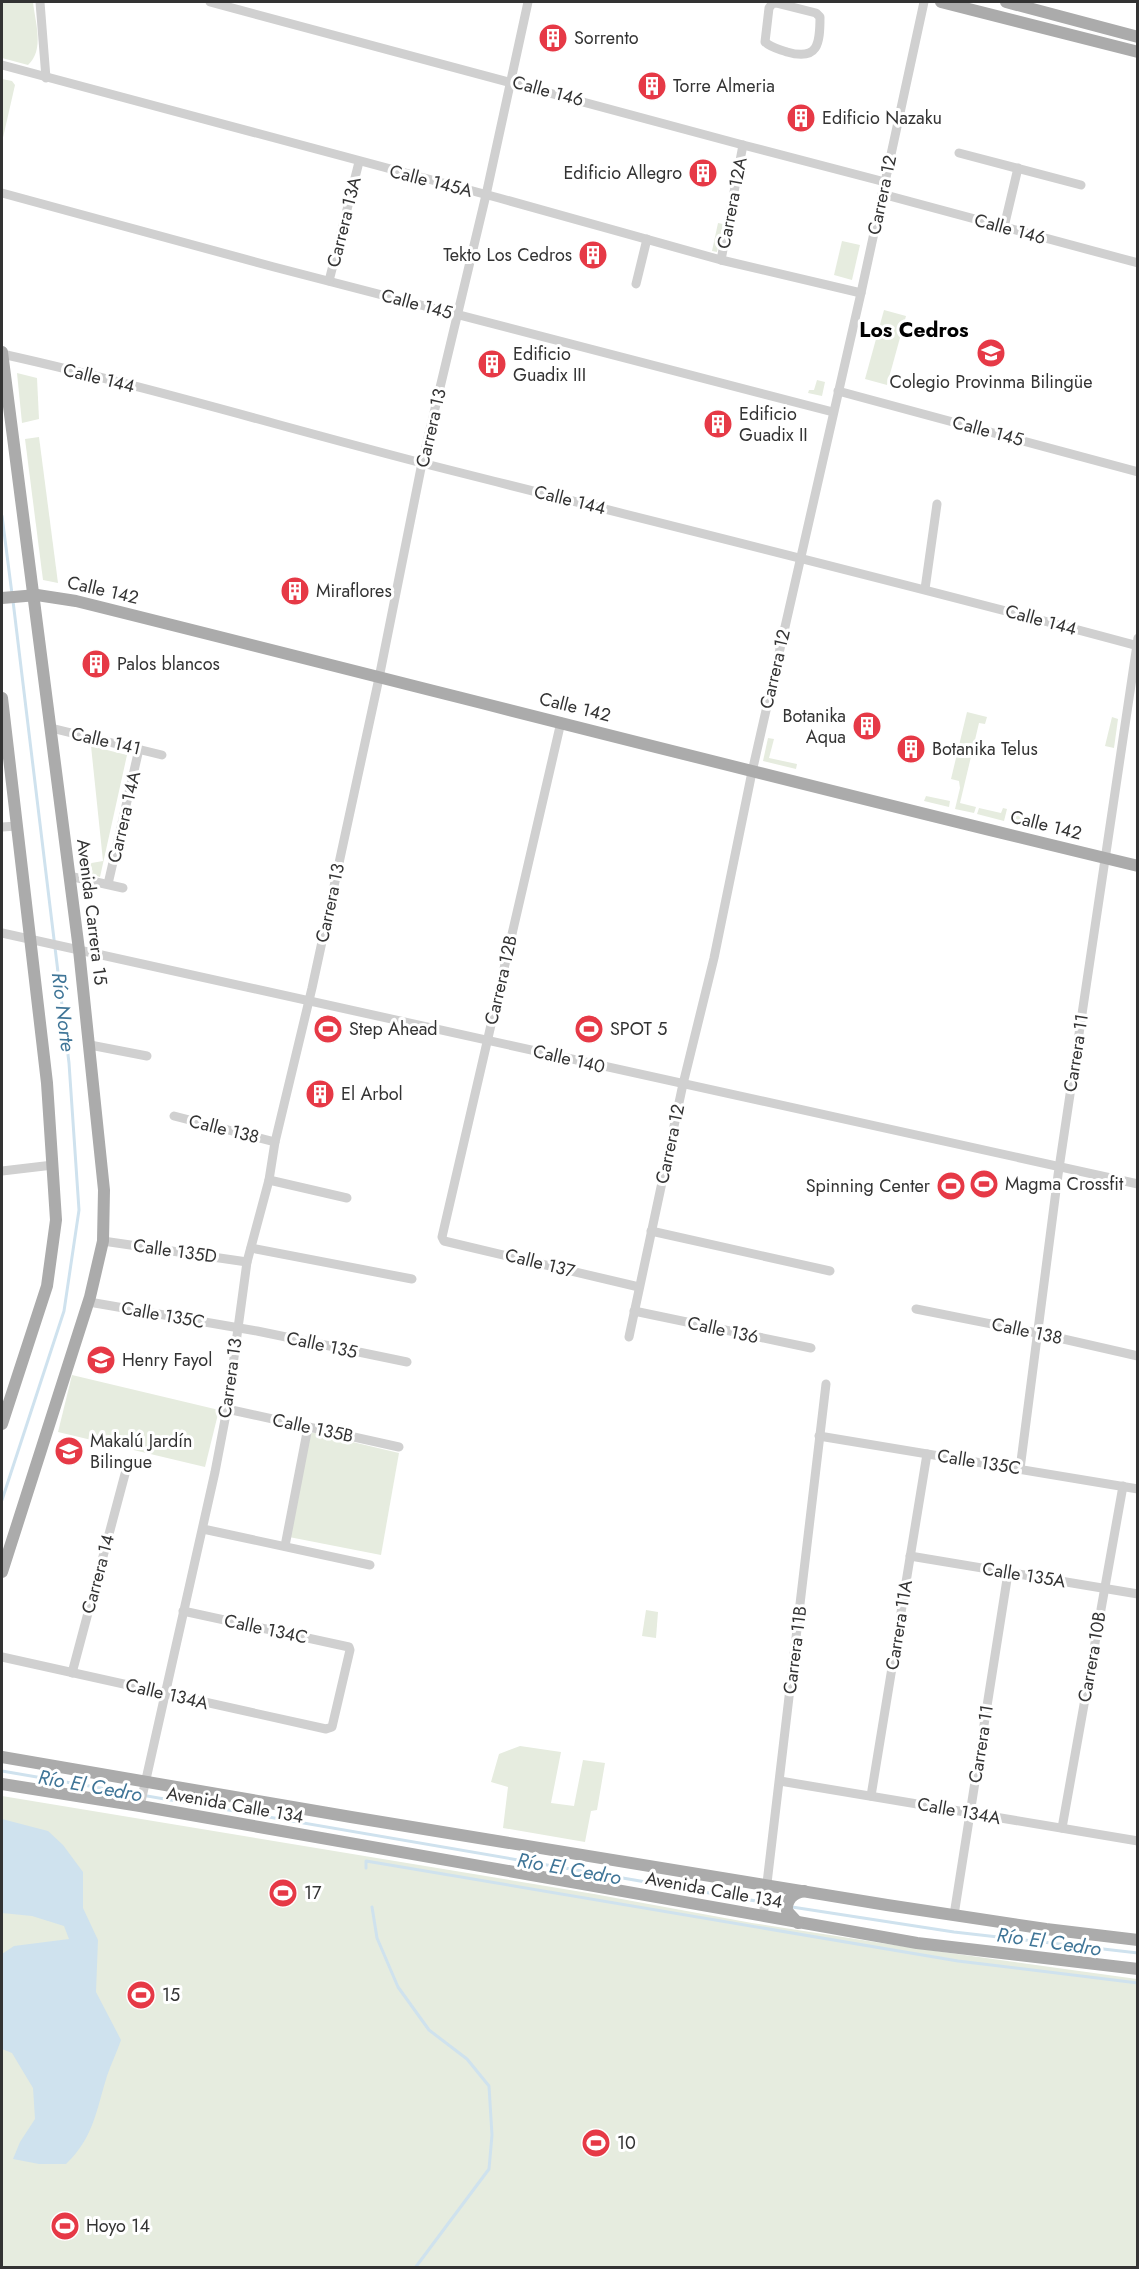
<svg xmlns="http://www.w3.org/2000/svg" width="1139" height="2269" font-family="Jost,sans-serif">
  <rect width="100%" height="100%" fill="#fff"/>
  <!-- green -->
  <g fill="#e6ecdf">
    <path d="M2,2H33C35,22 45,50 28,65L2,58Z"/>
    <polygon points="2,79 12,81 15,85 2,142"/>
    <polygon points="718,223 723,224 717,252 712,251"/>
    <polygon points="842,241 860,245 852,280 834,275"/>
    <polygon points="884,310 906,316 887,385 865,379"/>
    <polygon points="17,373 37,378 39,419 22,423"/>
    <polygon points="817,380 825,382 822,396 808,393 809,390 814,390"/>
    <polygon points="39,437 58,583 43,580 25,439"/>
    <polygon points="967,712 987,717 985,724 979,723 960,803 976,807 974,813 955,809 960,788 959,781 951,779"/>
    <polygon points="1112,717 1118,719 1114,748 1105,746"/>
    <polygon points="768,738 774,739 769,758 797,764 796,769 763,761"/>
    <polygon points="91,746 127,755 100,877 81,871 80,865 103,861"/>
    <polygon points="926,796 950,801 949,807 924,801"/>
    <polygon points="979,808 1001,813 1003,808 1007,809 1004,821 977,814"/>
    <polygon points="1017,812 1023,813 1022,819 1046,825 1044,832 1017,825 1018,821 1015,820"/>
    <polygon points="72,1375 219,1410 205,1467 58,1432"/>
    <polygon points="310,1432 399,1453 381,1555 289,1537"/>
    <polygon points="646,1610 658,1612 656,1638 642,1636"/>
    <polygon points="520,1746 561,1752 551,1803 574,1806 583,1760 605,1763 597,1810 591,1811 585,1842 503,1828 508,1787 491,1782 499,1754"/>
    <polygon points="2,1796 594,1894 752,1923 907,1947 1137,1979 1137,2267 2,2267"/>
  </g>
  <!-- water -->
  <path fill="#cfe2ee" d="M2,1819L48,1831L63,1845L83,1872V1908L98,1940L96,1992L121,2040C117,2052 111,2064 107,2076C96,2111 94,2137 66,2164H39L13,2159L20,2142L35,2119L33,2088L12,2053L2,2049V1954L14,1946L69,1939L64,1926L32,1916L2,1913Z"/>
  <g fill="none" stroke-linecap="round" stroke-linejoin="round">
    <!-- stream -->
    <g stroke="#cfe2ee" stroke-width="3">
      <polyline points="2,516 12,594"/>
      <polyline points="2,1500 64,1311 79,1210 69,1063 13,601"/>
      <polyline points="2,1771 785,1906"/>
      <polyline points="366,1868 366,1861 958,1961 1138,1983"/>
      <polyline points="372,1907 377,1938 398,1987 429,2030 467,2059 489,2086 492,2135 489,2169 415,2268"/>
      <polyline points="792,1907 954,1932 1138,1953"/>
    </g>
    <!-- minor -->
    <g stroke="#d0d0d0" stroke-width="9">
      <polyline points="40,2 46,78"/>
      <polyline points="210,2 743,145 885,182"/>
      <path d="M776,3L816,13L820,17C820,44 818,61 787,52C779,49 771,48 765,42L769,8L772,4Z"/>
      <polyline points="2,65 499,198 721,260 861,293"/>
      <polyline points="959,153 1081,185"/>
      <polyline points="2,193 274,267 833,412"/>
      <polyline points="882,194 1138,263"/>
      <polyline points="1004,227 1018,168"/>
      <polyline points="721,260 743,145"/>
      <polyline points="329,281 359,162"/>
      <polyline points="636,284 647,239"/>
      <path d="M2,354C142,385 279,426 418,462C658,523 898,581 1138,646"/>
      <polyline points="838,391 1138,472"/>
      <polyline points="925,589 937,504"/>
      <polyline points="561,722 442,1237 444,1241 639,1287"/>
      <polyline points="51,728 162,755"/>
      <polyline points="2,827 17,826"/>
      <polyline points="69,876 123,888"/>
      <polyline points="108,884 139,749"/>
      <polyline points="2,933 1138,1184"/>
      <polyline points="90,1045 147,1056"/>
      <polyline points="174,1116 275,1142"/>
      <polyline points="2,1171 53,1165"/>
      <polyline points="269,1180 347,1198"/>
      <polyline points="651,1231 830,1271"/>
      <polyline points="103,1241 247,1262"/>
      <polyline points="251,1248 412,1279"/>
      <polyline points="89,1302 257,1331 407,1362"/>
      <polyline points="916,1309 1037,1333 1138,1356"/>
      <polyline points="634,1311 811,1348"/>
      <polyline points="629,1337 683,1084 714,958 752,772 861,293 924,2"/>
      <polyline points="227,1409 399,1447"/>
      <polyline points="819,1436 1138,1489"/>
      <polyline points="1020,1469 1058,1175 1138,638"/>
      <polyline points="203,1529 370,1565"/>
      <polyline points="285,1546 308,1427"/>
      <polyline points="910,1556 1138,1594"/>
      <polyline points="2,1657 326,1729 332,1727 350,1650 349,1647 183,1611"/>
      <polyline points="72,1673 125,1474"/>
      <polyline points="780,1781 1138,1841"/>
      <polyline points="871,1796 927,1454"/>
      <polyline points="140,1806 215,1472 227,1409 247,1262 269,1180 275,1142 312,988 379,678 422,463 486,195 528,2"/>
      <polyline points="1062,1828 1123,1486"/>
      <polyline points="954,1915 1008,1573"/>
      <polyline points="763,1917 826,1384"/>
    </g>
    <!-- major -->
    <g stroke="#ababab" stroke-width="12">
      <polyline points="941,2 1138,52"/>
      <polyline points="1006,2 1138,37"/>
      <polyline points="2,352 79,950 104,1190 103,1241 90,1297 2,1572"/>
      <path d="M2,598L37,595L76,601C430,689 783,781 1138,866"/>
      <polyline points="2,698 47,1083 56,1220 47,1286 2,1424"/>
      <polyline points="2,1757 351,1817 887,1905 1046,1929 1138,1940"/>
      <polyline points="2,1784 140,1806 917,1943 1138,1969"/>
      <path d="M798,1923L787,1911C786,1899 793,1893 804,1891"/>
    </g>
  </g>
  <!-- icons -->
  <defs>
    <g id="building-disc" transform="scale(1.5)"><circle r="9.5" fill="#e63946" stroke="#fff"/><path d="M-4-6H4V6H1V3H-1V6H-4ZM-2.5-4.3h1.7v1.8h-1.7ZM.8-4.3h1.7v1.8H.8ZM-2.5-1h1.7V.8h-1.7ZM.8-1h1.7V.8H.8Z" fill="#fff"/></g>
    <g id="school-disc" transform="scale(1.5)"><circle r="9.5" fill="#e63946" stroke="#fff"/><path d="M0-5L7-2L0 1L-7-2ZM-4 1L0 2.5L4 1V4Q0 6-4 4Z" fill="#fff"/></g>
    <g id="stadium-disc" transform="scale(1.5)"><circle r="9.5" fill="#e63946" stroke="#fff"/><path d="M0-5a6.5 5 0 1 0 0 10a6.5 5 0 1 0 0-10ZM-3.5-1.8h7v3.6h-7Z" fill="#fff"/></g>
  </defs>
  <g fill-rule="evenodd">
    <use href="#building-disc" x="553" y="38"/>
    <use href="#building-disc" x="652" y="86"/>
    <use href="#building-disc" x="801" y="118"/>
    <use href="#building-disc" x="703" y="173"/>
    <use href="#building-disc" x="593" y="255"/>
    <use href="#school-disc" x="991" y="353"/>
    <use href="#building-disc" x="492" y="364"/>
    <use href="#building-disc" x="718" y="424"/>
    <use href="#building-disc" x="295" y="591"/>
    <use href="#building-disc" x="96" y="664"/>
    <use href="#building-disc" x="867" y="726"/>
    <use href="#building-disc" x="911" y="749"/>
    <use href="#stadium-disc" x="328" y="1029"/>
    <use href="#stadium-disc" x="589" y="1029"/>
    <use href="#building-disc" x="320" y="1094"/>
    <use href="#stadium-disc" x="984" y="1184"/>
    <use href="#stadium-disc" x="951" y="1186"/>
    <use href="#school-disc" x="101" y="1360"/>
    <use href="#school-disc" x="69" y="1451"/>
    <use href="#stadium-disc" x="283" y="1893"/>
    <use href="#stadium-disc" x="141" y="1995"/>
    <use href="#stadium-disc" x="596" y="2143"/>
    <use href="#stadium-disc" x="65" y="2226"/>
  </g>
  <g text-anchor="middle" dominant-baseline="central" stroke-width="6" stroke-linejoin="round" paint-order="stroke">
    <!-- poi labels -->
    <g font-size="18" fill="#333" stroke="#fff" text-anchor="start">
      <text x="574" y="38">Sorrento</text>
      <text x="673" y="86">Torre Almeria</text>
      <text x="822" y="118">Edificio Nazaku</text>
      <text x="682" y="173" text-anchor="end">Edificio Allegro</text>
      <text x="572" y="255" text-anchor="end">Tekto Los Cedros</text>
      <text x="513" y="354">Edificio<tspan x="513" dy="21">Guadix III</tspan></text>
      <text x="991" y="382" text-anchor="middle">Colegio Provinma Bilingüe</text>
      <text x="739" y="414">Edificio<tspan x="739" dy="21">Guadix II</tspan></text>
      <text x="316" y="591">Miraflores</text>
      <text x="117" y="664">Palos blancos</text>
      <text x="846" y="716" text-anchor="end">Botanika<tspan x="846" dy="21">Aqua</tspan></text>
      <text x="932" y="749">Botanika Telus</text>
      <text x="349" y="1029">Step Ahead</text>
      <text x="610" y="1029">SPOT 5</text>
      <text x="341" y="1094">El Arbol</text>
      <text x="1005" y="1184">Magma Crossfit</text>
      <text x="930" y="1186" text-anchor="end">Spinning Center</text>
      <text x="122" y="1360">Henry Fayol</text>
      <text x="90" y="1441">Makalú Jardín<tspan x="90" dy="21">Bilingue</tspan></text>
      <text x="304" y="1893">17</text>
      <text x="162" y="1995">15</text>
      <text x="617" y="2143">10</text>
      <text x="86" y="2226">Hoyo 14</text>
    </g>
    <!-- street labels -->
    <g font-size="18" fill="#333" stroke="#fff">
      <text transform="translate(548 91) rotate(15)">Calle 146</text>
      <text transform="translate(431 181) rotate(14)">Calle 145A</text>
      <text transform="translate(882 195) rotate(-78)">Carrera 12</text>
      <text transform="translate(732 203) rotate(-79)">Carrera 12A</text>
      <text transform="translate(344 222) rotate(-76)">Carrera 13A</text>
      <text transform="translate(1010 229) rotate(15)">Calle 146</text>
      <text transform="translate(417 304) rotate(15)">Calle 145</text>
      <text transform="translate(99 378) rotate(14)">Calle 144</text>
      <text transform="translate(431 428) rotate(-77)">Carrera 13</text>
      <text transform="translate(988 431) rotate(15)">Calle 145</text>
      <text transform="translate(570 500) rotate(14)">Calle 144</text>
      <text transform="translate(103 590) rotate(13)">Calle 142</text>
      <text transform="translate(1041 620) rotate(15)">Calle 144</text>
      <text transform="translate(775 669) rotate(-77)">Carrera 12</text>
      <text transform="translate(575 707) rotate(14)">Calle 142</text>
      <text transform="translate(106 741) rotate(13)">Calle 141</text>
      <text transform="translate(124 817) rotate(-77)">Carrera 14A</text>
      <text transform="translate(1046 825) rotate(14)">Calle 142</text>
      <text transform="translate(330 903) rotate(-78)">Carrera 13</text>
      <text transform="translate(92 912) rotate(83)">Avenida Carrera 15</text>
      <text transform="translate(501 980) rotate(-77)">Carrera 12B</text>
      <text transform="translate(1076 1053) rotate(-81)">Carrera 11</text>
      <text transform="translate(569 1059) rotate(13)">Calle 140</text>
      <text transform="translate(224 1129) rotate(14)">Calle 138</text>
      <text transform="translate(670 1144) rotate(-78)">Carrera 12</text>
      <text transform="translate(175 1251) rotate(8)">Calle 135D</text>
      <text transform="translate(540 1263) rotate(14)">Calle 137</text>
      <text transform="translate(163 1315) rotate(10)">Calle 135C</text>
      <text transform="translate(723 1330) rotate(12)">Calle 136</text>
      <text transform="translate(1027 1331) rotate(12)">Calle 138</text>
      <text transform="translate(322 1345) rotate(12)">Calle 135</text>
      <text transform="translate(230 1378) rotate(-82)">Carrera 13</text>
      <text transform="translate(313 1428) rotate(12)">Calle 135B</text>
      <text transform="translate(979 1462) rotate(9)">Calle 135C</text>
      <text transform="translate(98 1574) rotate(-75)">Carrera 14</text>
      <text transform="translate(1024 1575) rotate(9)">Calle 135A</text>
      <text transform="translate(899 1625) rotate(-81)">Carrera 11A</text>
      <text transform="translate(266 1629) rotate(12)">Calle 134C</text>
      <text transform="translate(795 1650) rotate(-83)">Carrera 11B</text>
      <text transform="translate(1092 1657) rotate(-80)">Carrera 10B</text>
      <text transform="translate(167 1694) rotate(13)">Calle 134A</text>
      <text transform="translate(981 1744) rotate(-81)">Carrera 11</text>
      <text transform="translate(235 1805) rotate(10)">Avenida Calle 134</text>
      <text transform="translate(959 1811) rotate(10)">Calle 134A</text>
      <text transform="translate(714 1890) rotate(10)">Avenida Calle 134</text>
    </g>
    <!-- water labels -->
    <g font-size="20" font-style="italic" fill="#3f7597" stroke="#fff">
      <text transform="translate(63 1012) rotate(83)">Río Norte</text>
      <text transform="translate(90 1786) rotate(10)">Río El Cedro</text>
      <text transform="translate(569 1869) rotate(10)">Río El Cedro</text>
      <text transform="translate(1049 1942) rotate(8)">Río El Cedro</text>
    </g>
    <!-- quarter labels -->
    <g font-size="21" font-weight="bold" fill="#000" stroke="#fff">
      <text x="914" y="330">Los Cedros</text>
    </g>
  </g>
  <!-- border -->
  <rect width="1139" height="2269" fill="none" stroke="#333333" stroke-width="6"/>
</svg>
